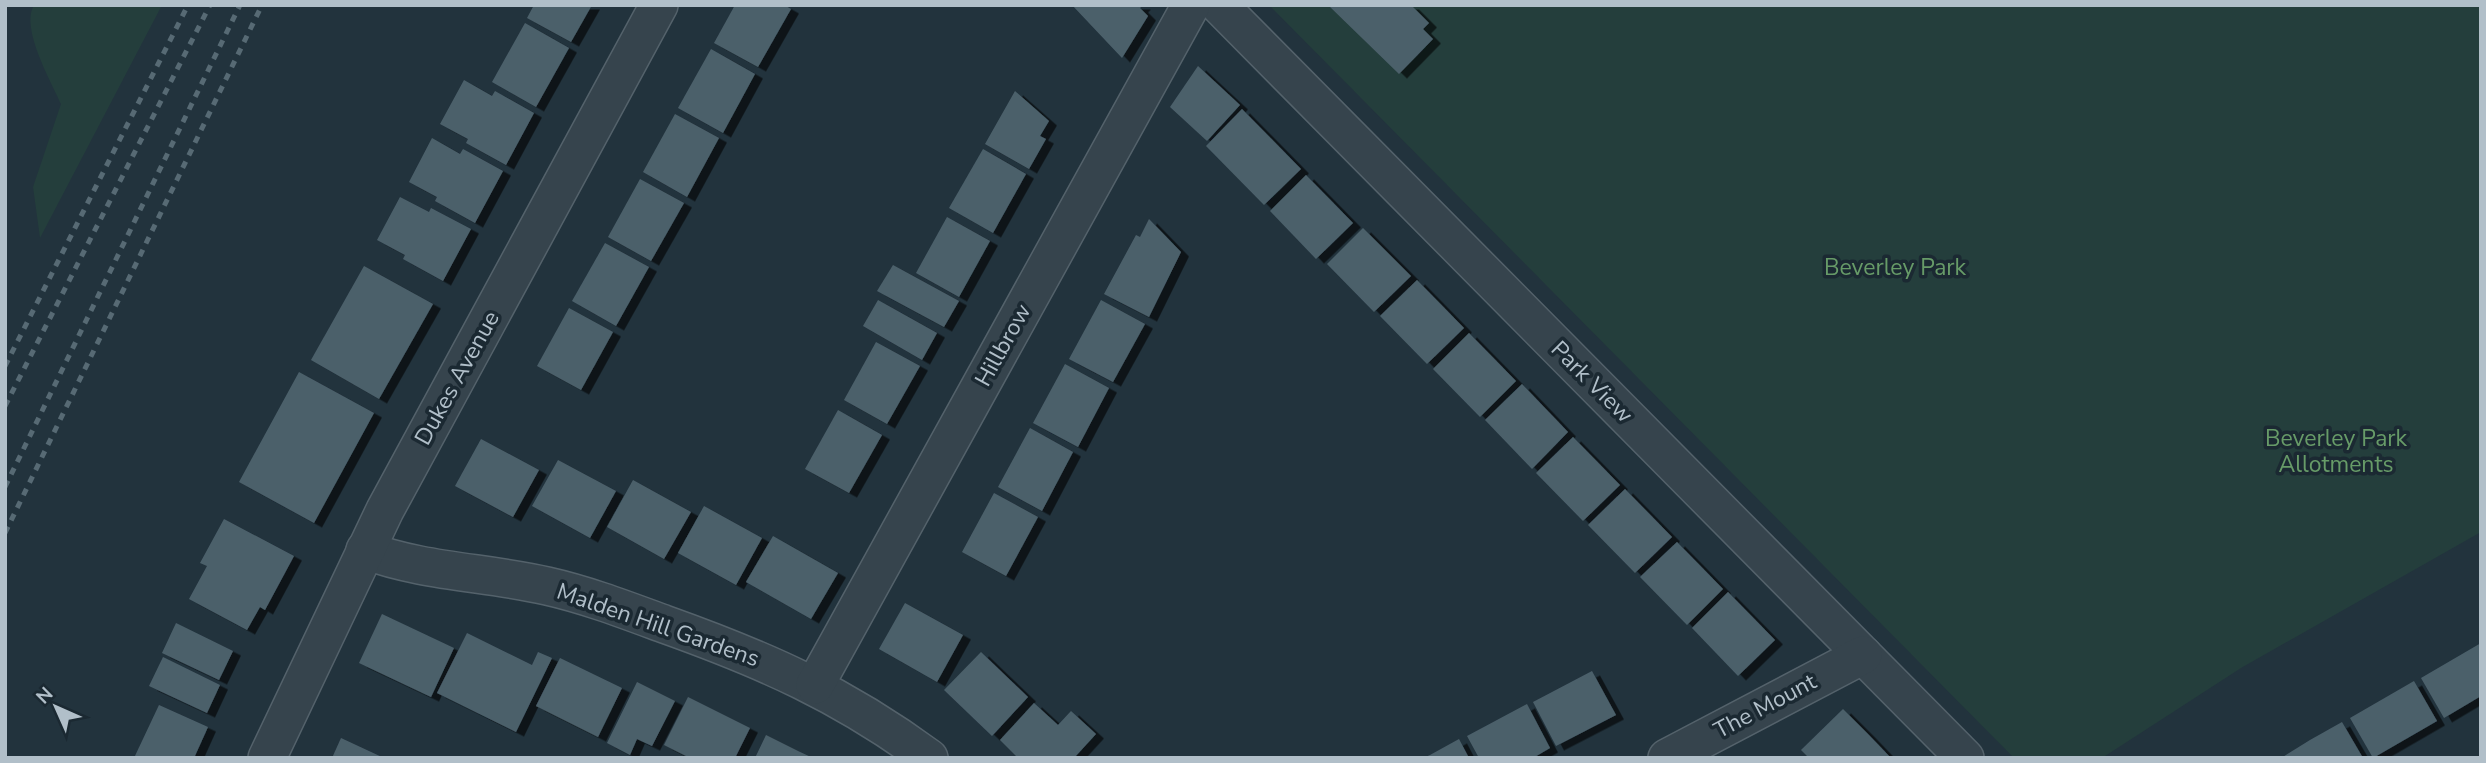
<svg xmlns="http://www.w3.org/2000/svg" width="2486" height="763" font-family="'Nunito Sans',sans-serif">
  <defs>
    <filter id="shadow"><feDropShadow dx="8" dy="4.5" stdDeviation="0" flood-color="#0009"/></filter>
  </defs>
  <rect width="100%" height="100%" fill="#22333d"/>
  <!-- green -->
  <g fill="#243e3c">
    <path d="M34,5H162L40,238L33,187L61,104C51,81 20,28 34,5Z"/>
    <polygon points="1269,5 2481,5 2481,532 2241,668 2102,758 2014,758"/>
  </g>
  <!-- building -->
  <g fill="#4c606b" filter="url(#shadow)">
    <polygon points="534,5 592,5 571,42 527,18"/>
    <polygon points="735,5 784,5 791,9 758,67 714,43"/>
    <polygon points="1072,5 1143,5 1140,8 1148,16 1122,58"/>
    <polygon points="1328,5 1411,5 1429,23 1423,29 1433,39 1399,74"/>
    <polygon points="525,23 569,48 536,107 492,82"/>
    <polygon points="711,49 755,74 723,133 678,108"/>
    <polygon points="1198,66 1240,105 1207,141 1170,107"/>
    <polygon points="464,80 492,96 495,91 534,113 506,165 466,143 468,139 440,124"/>
    <polygon points="1015,91 1049,121 1040,136 1046,139 1029,169 985,144"/>
    <polygon points="1242,109 1301,169 1264,205 1206,146"/>
    <polygon points="675,114 719,138 687,197 643,172"/>
    <polygon points="432,138 460,154 463,149 503,171 475,223 435,201 437,197 409,182"/>
    <polygon points="983,149 1026,174 993,233 949,208"/>
    <polygon points="1306,175 1353,223 1316,259 1270,211"/>
    <polygon points="640,179 684,203 651,261 608,237"/>
    <polygon points="400,197 429,212 431,208 471,229 443,281 403,259 405,255 377,240"/>
    <polygon points="947,217 990,241 959,297 916,273"/>
    <polygon points="1149,219 1181,252 1149,317 1104,294 1136,235 1140,237"/>
    <polygon points="1363,228 1411,276 1374,312 1327,264"/>
    <polygon points="605,243 649,267 616,326 572,301"/>
    <polygon points="893,265 959,301 944,327 877,291"/>
    <polygon points="364,266 433,304 379,399 311,360"/>
    <polygon points="1417,280 1464,328 1427,364 1380,316"/>
    <polygon points="878,300 937,333 922,360 863,326"/>
    <polygon points="1101,300 1145,324 1113,382 1069,359"/>
    <polygon points="569,308 613,332 581,390 537,366"/>
    <polygon points="1469,333 1516,381 1480,417 1433,369"/>
    <polygon points="876,342 920,366 887,424 844,400"/>
    <polygon points="1065,364 1109,388 1078,447 1033,423"/>
    <polygon points="299,372 374,413 314,523 239,482"/>
    <polygon points="1522,384 1568,432 1532,469 1485,420"/>
    <polygon points="838,410 882,435 849,493 805,469"/>
    <polygon points="1030,428 1073,452 1042,511 998,487"/>
    <polygon points="1573,437 1620,485 1583,521 1536,473"/>
    <polygon points="481,439 539,470 513,517 455,486"/>
    <polygon points="558,460 616,491 590,538 532,506"/>
    <polygon points="633,480 691,512 664,559 607,527"/>
    <polygon points="1625,489 1672,537 1635,573 1588,525"/>
    <polygon points="994,493 1038,517 1006,576 962,552"/>
    <polygon points="704,506 762,538 736,585 678,553"/>
    <polygon points="224,519 294,556 265,610 260,607 247,630 189,599 207,566 200,563"/>
    <polygon points="773,536 838,573 811,619 746,582"/>
    <polygon points="1677,542 1723,589 1687,625 1640,577"/>
    <polygon points="1728,592 1775,640 1738,676 1692,628"/>
    <polygon points="905,603 963,635 937,682 879,649"/>
    <polygon points="382,614 454,648 431,697 359,663"/>
    <polygon points="176,623 233,651 219,680 162,653"/>
    <polygon points="467,633 532,665 538,652 552,658 516,732 437,693"/>
    <polygon points="2481,643 2481,696 2444,718 2421,678"/>
    <polygon points="981,652 1028,697 992,736 944,690"/>
    <polygon points="163,657 220,685 207,713 149,686"/>
    <polygon points="560,658 622,688 598,737 536,706"/>
    <polygon points="1592,671 1616,715 1556,746 1533,702"/>
    <polygon points="2414,681 2437,721 2373,758 2350,718"/>
    <polygon points="637,682 675,701 652,746 637,739 630,755 607,743"/>
    <polygon points="688,697 750,728 735,758 690,758 664,745"/>
    <polygon points="1034,703 1058,725 1071,711 1096,734 1074,758 1018,758 1000,740"/>
    <polygon points="1527,704 1550,748 1533,758 1479,758 1467,736"/>
    <polygon points="159,705 208,727 194,758 134,758"/>
    <polygon points="1843,709 1868,734 1891,758 1809,758 1801,750"/>
    <polygon points="2342,722 2363,758 2281,758 2310,740"/>
    <polygon points="766,735 798,751 813,758 755,758"/>
    <polygon points="341,738 384,758 332,758"/>
    <polygon points="1459,739 1469,758 1423,758 1430,755"/>
  </g>
  <g fill="none" stroke-linecap="round" stroke-linejoin="round">
    <!-- street casing -->
    <g stroke="#54626b" stroke-width="40">
      <g id="street">
        <polyline points="1219,5 1965,758"/>
        <path d="M365,550C423,572 487,572 547,586C587,595 626,610 664,624C765,660 842,694 929,758"/>
        <polyline points="815,685 1191,5"/>
        <polyline points="267,758 385,510 659,5"/>
        <polyline points="1667,758 1863,655"/>
      </g>
    </g>
    <!-- street -->
    <use href="#street" stroke="#36444d" stroke-width="37"/>
    <!-- rail -->
    <g stroke="#576a74" stroke-width="5" stroke-dasharray="7 7" stroke-linecap="butt">
      <polyline points="5,366 188,5"/>
      <polyline points="5,406 210,5"/>
      <polyline points="5,487 240,5"/>
      <polyline points="5,533 262,5"/>
    </g>
  </g>
  <g text-anchor="middle" dominant-baseline="central" stroke-width="7" stroke-linejoin="round" paint-order="stroke">
    <!-- park labels -->
    <g font-size="23" fill="#679b68" stroke="#1b2932">
      <text x="1895" y="267">Beverley Park</text>
      <text x="2336" y="438">Beverley Park<tspan x="2336" dy="26">Allotments</tspan></text>
    </g>
    <!-- street labels -->
    <g font-size="23" fill="#b1bfc9" stroke="#1b2932">
      <text transform="translate(1003 345) rotate(-61)">Hillbrow</text>
      <text transform="translate(457 378) rotate(-61)">Dukes Avenue</text>
      <text transform="translate(1592 382) rotate(45)">Park View</text>
      <text transform="translate(658 625) rotate(19)">Malden Hill Gardens</text>
      <text transform="translate(1765 706) rotate(-28)">The Mount</text>
    </g>
  </g>
  <!-- border -->
  <rect width="2486" height="763" fill="none" stroke="#b1bfc9" stroke-width="14"/>
  <!-- north arrow -->
  <g transform="translate(56 707) rotate(315)" stroke="#1b2932" stroke-width="5" paint-order="stroke">
  <path d="M0-5L12 26L0 18L-12 26Z" fill="#b1bfc9"/>
  <text y="-10" font-size="19" font-weight="bold" text-anchor="middle" fill="#b1bfc9">N</text>
  </g>
</svg>
